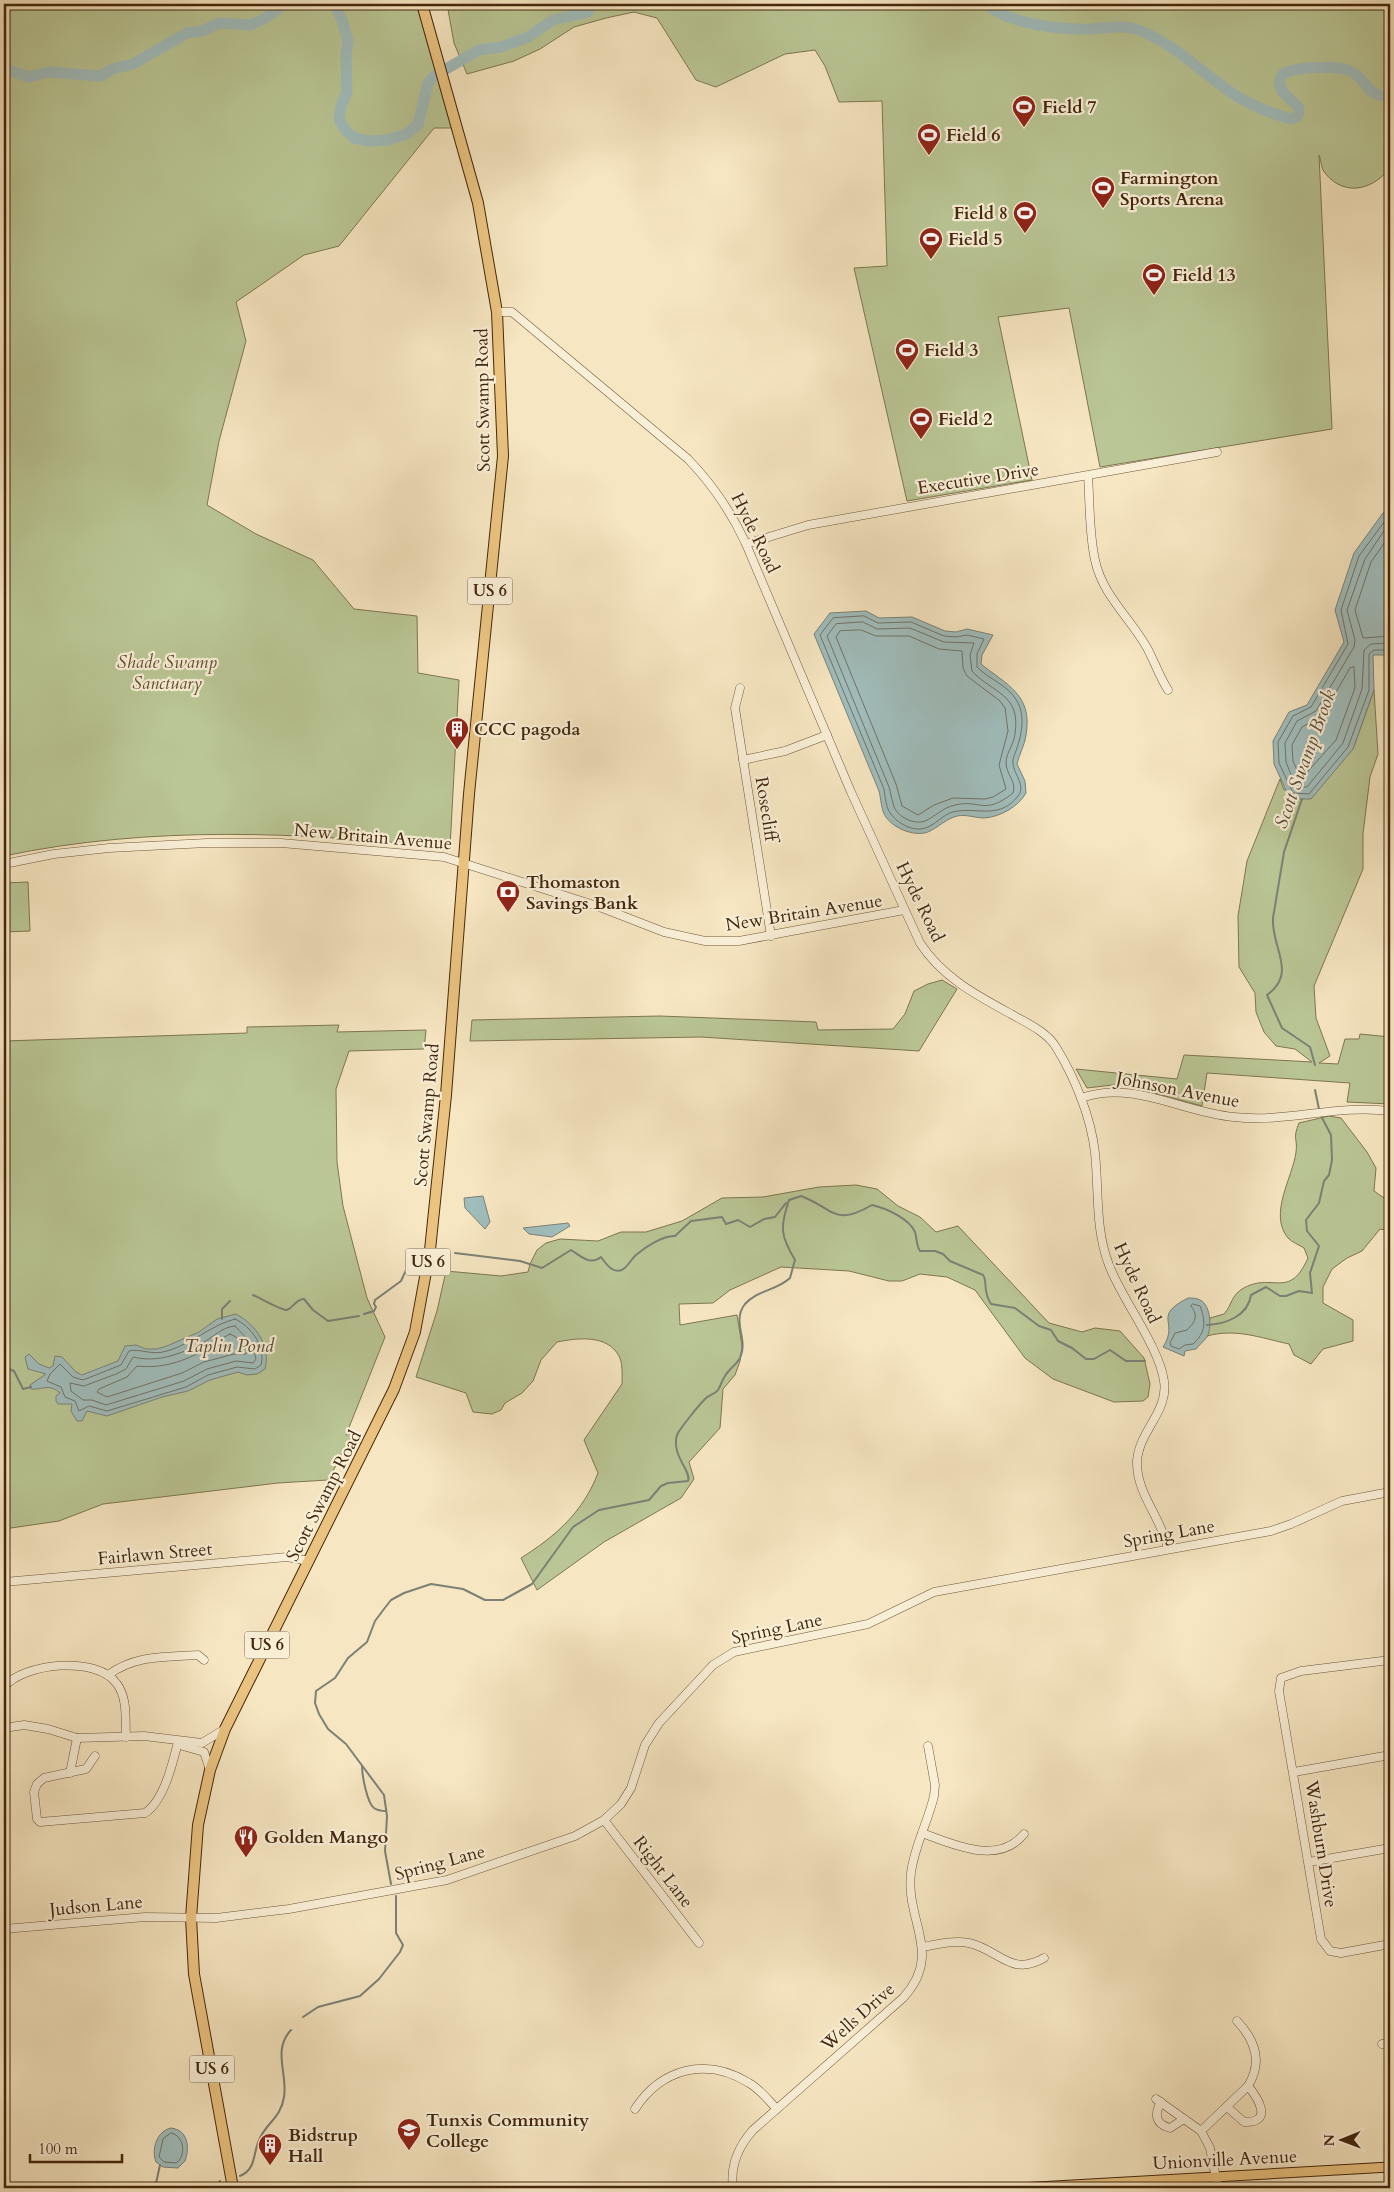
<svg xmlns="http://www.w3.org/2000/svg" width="1394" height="2192" font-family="Cardo,serif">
  <rect width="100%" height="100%" fill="#f6e6c1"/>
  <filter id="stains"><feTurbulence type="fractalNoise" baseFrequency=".004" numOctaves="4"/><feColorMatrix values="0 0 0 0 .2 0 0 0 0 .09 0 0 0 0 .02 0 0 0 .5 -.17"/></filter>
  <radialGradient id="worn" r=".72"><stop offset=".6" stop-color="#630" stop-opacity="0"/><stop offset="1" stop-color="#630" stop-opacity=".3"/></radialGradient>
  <!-- green -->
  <g fill="#bac695" stroke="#7e7651">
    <path d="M4,4H422L458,128H434L339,246L304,255L236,302L246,341L219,441L207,505L256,534L313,560L354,609L417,616L418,673L459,680L450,848C300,832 152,825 4,856Z"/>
    <path d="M447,4H1390V173L1388,170C1371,191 1343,196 1325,173C1321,169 1321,159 1319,155L1332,429L1100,467L1069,308L998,317L1032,480L907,501L854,268L887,266L882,101L839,102L825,66L815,50L785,54L716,87L696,80L657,18L634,12L606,18L574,27L540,49L514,61L467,74L454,43Z"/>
    <polygon points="1374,690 1378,754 1370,777 1363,834 1363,869 1314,986 1316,1018 1330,1056 1319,1063 1338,1064 1345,1039 1359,1039 1360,1034 1390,1037 1390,1104 1347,1102 1350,1083 1207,1073 1202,1106 1121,1084 1087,1088 1076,1069 1177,1079 1184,1055 1312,1062 1295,1049 1276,1046 1264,1032 1256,1012 1255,993 1239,967 1238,916 1247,861 1280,779 1284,790 1353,749"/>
    <polygon points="28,882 30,931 4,932 4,883"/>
    <polygon points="942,980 957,989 919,1051 701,1037 470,1041 472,1020 660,1016 816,1022 818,1030 893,1029 905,1014 914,991 928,984"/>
    <polygon points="339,1025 337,1032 426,1030 424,1049 349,1051 336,1089 337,1162 343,1206 367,1298 385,1337 346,1435 353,1434 328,1480 278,1483 103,1504 59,1521 4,1529 4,1041 247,1033 247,1027"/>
    <path d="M1329,1116L1341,1118L1367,1152L1376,1168L1374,1191L1390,1202V1231L1380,1229L1362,1251L1347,1258L1332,1269L1323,1287V1303L1353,1320V1341L1323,1349L1311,1364L1294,1355L1289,1344C1261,1338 1236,1328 1207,1336L1210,1318L1224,1314C1232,1305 1231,1296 1242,1289C1272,1271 1289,1301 1308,1258L1304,1248C1299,1245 1292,1242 1288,1238C1268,1214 1293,1177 1296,1152C1298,1138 1292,1140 1299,1123Z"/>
    <path d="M856,1185L877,1189L898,1206L920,1217L936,1232L958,1226L1049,1323L1082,1332L1095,1328L1120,1331L1144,1358L1150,1384L1148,1397L1143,1401L1114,1402L1053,1379L1025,1358L975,1290L947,1277L920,1274L902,1281H889L849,1271L781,1267L730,1290L713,1303L679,1304L680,1325L737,1315L742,1346L740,1361L735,1375L723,1389L720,1428L689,1462L694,1479L681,1498L604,1542L537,1590L521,1558C556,1536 583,1512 598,1473L584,1440L622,1384C622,1376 623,1363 619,1356C607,1334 577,1338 557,1342L541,1360L533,1381L522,1393L505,1403L501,1410L492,1414L473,1412L466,1393L416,1377L437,1311L446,1271L501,1276L528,1272L530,1264L537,1250L546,1243L560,1239L598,1241L621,1232H646L682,1221L722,1198L763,1197L819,1187Z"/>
  </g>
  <!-- water -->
  <g fill="#a0bdbc" stroke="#7b8176">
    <polygon points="1390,509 1390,655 1373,655 1374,690 1353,749 1311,799 1290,799 1274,764 1273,741 1289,712 1307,705 1344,642 1335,610 1354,553 1383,513"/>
    <path d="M866,611L879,618L912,617L945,631L956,632L967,629L993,635L982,655L981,664C1007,685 1033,695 1026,735C1025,745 1019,754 1017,764L1025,781L1026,793C1018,807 1000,817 984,818C976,818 966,814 957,816C946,819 940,826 930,831C917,838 894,829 886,817C881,811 881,798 879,791L814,634L830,613Z"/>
    <polygon points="483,1196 490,1222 485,1229 465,1208 464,1198"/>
    <polygon points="568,1223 570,1226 552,1237 529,1234 523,1228"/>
    <path d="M1188,1298C1192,1298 1197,1298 1200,1300C1211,1305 1212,1328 1207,1337C1204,1341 1199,1345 1196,1349L1185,1351L1184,1356L1163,1347C1180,1321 1151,1317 1188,1298Z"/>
    <path d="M236,1314C256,1325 271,1346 265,1369L257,1374L247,1375L238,1372L210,1380L188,1391L162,1397L107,1416L87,1411L82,1421H77L71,1411L72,1404H58L56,1401V1396L60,1393C50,1383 42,1390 31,1389L30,1385L46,1374L28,1369L25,1357L29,1354L39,1364L49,1368L53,1366L55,1356L62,1357L76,1372L82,1375L118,1361L125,1346L136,1345L146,1349H157L167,1346L199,1332L217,1319Z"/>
    <path d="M171,2128C188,2130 190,2147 185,2161L178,2168L163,2167L156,2162C151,2149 157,2131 171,2128Z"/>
  </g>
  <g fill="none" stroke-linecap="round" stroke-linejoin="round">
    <!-- shore -->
    <g stroke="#727264" stroke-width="1">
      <polyline points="1390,514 1359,556 1341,610 1348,644 1311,707 1293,716 1278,742 1279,763 1293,793 1309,794 1348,747 1369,690 1369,654 1374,650 1390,650"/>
      <polyline points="1390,522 1365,559 1347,610 1355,640 1354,647 1316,711 1297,721 1285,743 1286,762 1296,787 1307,787 1343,743 1362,689 1364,650 1371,644 1390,643"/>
      <polyline points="1390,535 1371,562 1355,610 1363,638 1390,636"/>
      <path d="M864,616L878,623L911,622L944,636L956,637L967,635L984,639L977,654V667C990,680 1008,685 1017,701C1027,718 1020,741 1014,756C1008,770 1028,784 1018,796C1000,819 980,808 958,811C945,812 939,822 928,827C916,833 899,825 891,814C886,809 885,796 884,789L820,635L833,618Z"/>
      <path d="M863,622L877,629L910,628L944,642L974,643L970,655L972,671C993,694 1021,693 1015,734C1014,744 1006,753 1006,763C1006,774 1017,782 1013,793C984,816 980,799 955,805C942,808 936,816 925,821C915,825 900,818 895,809C892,803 891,793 889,787L827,636L836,624Z"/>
      <polygon points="861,630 876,636 909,636 939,649 962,651 963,668 967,676 1000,701 1005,708 1008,731 999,765 1006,789 993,797 985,799 953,798 934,805 918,815 902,806 896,784 836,637 840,631"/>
      <polygon points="1354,667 1355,688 1336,740 1301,779 1293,761 1292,745 1302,727 1322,716 1350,668"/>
      <path d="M1193,1304L1200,1306C1206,1322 1206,1332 1193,1344L1185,1345L1179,1349L1171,1346L1170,1343L1175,1333L1187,1330C1195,1322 1199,1316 1191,1306Z"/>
      <path d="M235,1319C251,1326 266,1347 261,1365L255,1369L237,1367L208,1375L186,1387L107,1411L89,1406L79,1411L75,1401L65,1397L61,1387L47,1381L50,1374L60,1364L73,1377L83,1380L121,1365L129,1351C141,1348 151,1356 167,1351C192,1344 211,1325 235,1319Z"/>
      <path d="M235,1326L252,1344L256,1359L253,1363L236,1361L207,1369L184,1381L106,1405L92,1400H83L71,1391L70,1383L84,1386L116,1374L126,1369L133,1357C158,1363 181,1354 204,1342C215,1336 222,1327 235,1326Z"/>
      <path d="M230,1334L236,1337L247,1351L246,1354H234L204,1362L182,1373L107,1397L97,1392L99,1389L127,1377L137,1366C163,1369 184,1361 207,1349C215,1345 222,1337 230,1334Z"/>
      <path d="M171,2133C184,2135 187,2156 176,2163L164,2162L159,2157L163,2139Z"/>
    </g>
    <!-- stream -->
    <g stroke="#7b8176" stroke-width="2">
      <path d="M1302,799L1284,852L1273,918C1271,948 1298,973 1267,995L1282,1028L1310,1047L1315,1065"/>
      <polyline points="1315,1090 1319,1109"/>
      <path d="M455,1253L520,1261L542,1268L571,1250C581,1256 590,1266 601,1257C604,1261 608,1267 612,1269C624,1276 629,1261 636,1255C645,1247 664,1235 675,1236L691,1221L722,1217L726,1224L738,1220L750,1227L764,1219L775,1217L786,1203"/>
      <path d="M253,1295C260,1298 282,1311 287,1310C294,1307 296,1299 304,1299L313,1310L328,1321L359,1316"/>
      <polyline points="364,1314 374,1311 376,1307 374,1304 375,1300 401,1281 413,1255 417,1252"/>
      <polyline points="222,1319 222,1309 230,1301"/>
      <path d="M1207,1325C1226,1324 1248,1316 1251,1295L1266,1287L1280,1296H1286L1299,1291L1312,1293L1310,1273L1319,1246L1307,1231L1306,1220L1319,1203L1324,1181L1329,1175L1332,1160L1331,1135L1320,1114"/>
      <polyline points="4,1367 14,1371 23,1389 31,1387"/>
      <path d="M362,1766C362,1775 367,1803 374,1808C377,1810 383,1811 386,1811"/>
      <path d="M391,1884L385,1851L387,1816L384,1795L346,1744L328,1729L319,1714L315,1703L316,1691L335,1678L348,1658L367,1642L375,1621L384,1609L391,1600L404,1593L431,1584L463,1589L485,1600H503L532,1584L573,1527L599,1510L649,1500L661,1486L668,1483L688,1481C692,1471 671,1456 677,1435C680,1428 700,1404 705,1399C709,1395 715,1394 718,1390C721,1385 722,1380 725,1376C729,1369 736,1365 740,1358C749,1339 731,1322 745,1304C757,1290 776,1291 790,1278L795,1260C780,1235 780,1227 789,1200L801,1196C835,1209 834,1227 872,1205C885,1208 909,1218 915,1232C917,1238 916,1245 920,1251H935L943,1254L950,1261L983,1275C988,1282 982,1290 991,1304L1015,1308L1039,1326L1051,1330L1058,1341L1072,1348L1086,1359H1094L1110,1350L1126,1361H1145"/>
      <polyline points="303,2017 318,2007 360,1996 379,1979 400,1952 403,1945 396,1933 396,1896"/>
      <path d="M240,2176C256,2170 253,2153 259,2140C266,2123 281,2118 284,2097C288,2074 272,2050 291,2030"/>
      <polyline points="155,2188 160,2165"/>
      <polyline points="214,2188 220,2181"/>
    </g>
    <!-- river -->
    <g stroke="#a0bdbc" stroke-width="11">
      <polyline points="330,4 335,6 342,20 348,41 346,54 347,92 341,106 339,119 346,131 354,138 368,141 388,140 406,134 418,125 428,83 434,76 479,50 501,47 528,37 553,20 588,12 590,4"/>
      <path d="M986,4C1008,24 1062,30 1091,29C1108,28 1125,24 1141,31C1178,46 1205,76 1238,97C1255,107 1273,114 1291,119L1298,116L1299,108C1295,102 1284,96 1281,89C1278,83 1279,76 1285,73C1297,67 1338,65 1350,71C1369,79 1364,97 1390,96"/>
      <polyline points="4,68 28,77 49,72 101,76 112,69 133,64 187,33 202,31 219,23 250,25 264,19 282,6 291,4"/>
    </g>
    <!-- minor casing -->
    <g stroke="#70573a" stroke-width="9">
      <g id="minor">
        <path d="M497,312H512L688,459C713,485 731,511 746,544L851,792L920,943C942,977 976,995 1011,1014C1027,1023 1047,1032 1056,1047C1075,1078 1091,1117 1095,1153C1099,1191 1095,1229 1109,1265C1122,1300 1159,1346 1164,1381C1169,1411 1139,1431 1137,1461C1136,1494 1162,1518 1168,1549"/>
        <path d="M1088,476C1090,504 1089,533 1095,560C1102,594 1129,617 1146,646C1154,660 1159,676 1168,690"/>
        <polyline points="746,544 808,525 1217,452"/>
        <polyline points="740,688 735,708 771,936"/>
        <polyline points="743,760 785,751 827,735"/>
        <polyline points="4,864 54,854 109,848 207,843 281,843 444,857 597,906 664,932 705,941 739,941 904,910"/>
        <path d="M1081,1098C1134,1080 1181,1112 1234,1117C1286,1123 1338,1104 1390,1111"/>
        <polyline points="4,1582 287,1557 309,1561"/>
        <polyline points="1390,1660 1301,1671 1281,1678 1279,1691 1321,1939 1330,1951 1341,1953 1390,1944"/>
        <path d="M108,1675C135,1655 165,1657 198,1655L204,1660"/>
        <path d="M4,1687C24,1663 97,1655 117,1684C128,1699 125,1720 126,1737"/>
        <polyline points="4,1728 24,1725 48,1729 77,1738 144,1736 202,1743 225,1729"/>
        <polyline points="178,1742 183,1746 204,1752 210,1770"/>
        <path d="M95,1756L86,1769L44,1778L37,1784L34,1792L37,1819L40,1822L145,1813C164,1801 173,1762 178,1742"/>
        <polyline points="1294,1772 1390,1755"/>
        <polyline points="70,1773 77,1738"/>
        <polyline points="604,1820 699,1943"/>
        <path d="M922,1833C953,1844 998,1866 1024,1834"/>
        <polyline points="1309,1862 1390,1848"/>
        <polyline points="4,1929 145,1917 216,1918 289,1909 447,1880 575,1836 604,1820 621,1804 631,1788 645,1745 659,1723 713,1665 734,1652 868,1624 934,1592 1271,1531 1291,1524 1342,1501 1390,1492"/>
        <path d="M923,1947C938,1944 954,1940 969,1943C1000,1950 1010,1977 1044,1958"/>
        <polyline points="1382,2044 1390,2043"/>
        <polyline points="1156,2099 1201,2131 1210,2148 1218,2188"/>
        <path d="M1161,2102C1154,2114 1155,2124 1170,2128L1184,2119"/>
        <path d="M1227,2107L1244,2122C1274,2123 1258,2098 1248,2086"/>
        <path d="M635,2109C661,2069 706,2056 749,2083C760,2089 768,2100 777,2109"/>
        <path d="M1201,2131L1248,2086C1263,2062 1255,2040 1237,2021"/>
        <path d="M733,2188C730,2166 738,2147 753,2130L903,1998C944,1954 905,1921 911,1873C914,1847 928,1822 934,1796L935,1785L928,1746"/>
      </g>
    </g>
    <!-- major casing -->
    <g stroke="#43270d" stroke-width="11">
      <polyline id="major" points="1019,2188 1390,2167"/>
    </g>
    <!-- highway casing -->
    <g stroke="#43270d" stroke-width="12">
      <polyline id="highway" points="233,2188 194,1974 191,1918 198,1825 210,1770 225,1729 394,1389 415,1332 430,1250 446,1095 469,794 503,456 497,312 478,203 422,4"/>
    </g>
    <!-- minor -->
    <use href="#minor" stroke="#f9efd7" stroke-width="8"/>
    <!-- major -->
    <use href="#major" stroke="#ebc380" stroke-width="9"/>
    <!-- highway -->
    <use href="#highway" stroke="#ebc380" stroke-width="10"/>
  </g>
  <!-- icons -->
  <defs>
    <g id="stadium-pin" transform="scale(1.25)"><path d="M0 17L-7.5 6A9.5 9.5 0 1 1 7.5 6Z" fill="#8f2418" stroke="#f9efd7"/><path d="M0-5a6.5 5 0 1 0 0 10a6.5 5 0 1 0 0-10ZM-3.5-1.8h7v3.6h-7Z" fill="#fff"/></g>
    <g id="building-pin" transform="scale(1.25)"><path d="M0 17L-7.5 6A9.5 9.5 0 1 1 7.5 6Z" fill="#8f2418" stroke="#f9efd7"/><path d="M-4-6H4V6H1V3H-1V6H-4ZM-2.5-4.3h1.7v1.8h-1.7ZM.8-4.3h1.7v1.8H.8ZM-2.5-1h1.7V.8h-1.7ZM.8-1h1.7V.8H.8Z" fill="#fff"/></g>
    <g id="bank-pin" transform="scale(1.25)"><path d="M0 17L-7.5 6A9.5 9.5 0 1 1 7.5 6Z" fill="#8f2418" stroke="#f9efd7"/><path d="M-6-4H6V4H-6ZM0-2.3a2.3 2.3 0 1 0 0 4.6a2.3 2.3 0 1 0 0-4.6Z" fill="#fff"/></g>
    <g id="restaurant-pin" transform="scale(1.25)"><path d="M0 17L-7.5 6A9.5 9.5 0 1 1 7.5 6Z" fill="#8f2418" stroke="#f9efd7"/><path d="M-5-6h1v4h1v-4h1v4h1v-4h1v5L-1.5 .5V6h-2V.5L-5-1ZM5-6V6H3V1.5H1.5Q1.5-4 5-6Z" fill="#fff"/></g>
    <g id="university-pin" transform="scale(1.25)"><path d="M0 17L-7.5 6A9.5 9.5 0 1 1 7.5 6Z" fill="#8f2418" stroke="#f9efd7"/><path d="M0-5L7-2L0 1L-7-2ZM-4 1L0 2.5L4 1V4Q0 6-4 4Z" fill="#fff"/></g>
  </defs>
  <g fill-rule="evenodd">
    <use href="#stadium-pin" x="1024" y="107"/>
    <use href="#stadium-pin" x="929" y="135"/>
    <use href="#stadium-pin" x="1103" y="188"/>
    <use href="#stadium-pin" x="1025" y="213"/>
    <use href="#stadium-pin" x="931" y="239"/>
    <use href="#stadium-pin" x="1154" y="275"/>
    <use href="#stadium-pin" x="907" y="350"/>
    <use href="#stadium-pin" x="921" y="419"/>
    <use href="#building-pin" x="457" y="729"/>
    <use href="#bank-pin" x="508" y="892"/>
    <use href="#restaurant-pin" x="246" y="1837"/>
    <use href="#university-pin" x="409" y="2130"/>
    <use href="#building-pin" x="270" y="2145"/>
  </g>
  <g text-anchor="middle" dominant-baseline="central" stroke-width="4.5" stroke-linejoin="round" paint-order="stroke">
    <!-- shield labels -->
    <g fill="#f9efd7" stroke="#7a634a" stroke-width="1">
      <rect x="467.5" y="577.5" width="45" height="27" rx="4"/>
      <rect x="405.5" y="1248.5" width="45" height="27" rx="4"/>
      <rect x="244.5" y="1631.5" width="45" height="27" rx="4"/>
      <rect x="189.5" y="2055.5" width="45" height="27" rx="4"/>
    </g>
    <g font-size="16" font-weight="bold" fill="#43270d">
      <text x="490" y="591">US 6</text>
      <text x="428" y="1262">US 6</text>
      <text x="267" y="1645">US 6</text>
      <text x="212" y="2069">US 6</text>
    </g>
    <!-- poi labels -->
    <g font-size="18" font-weight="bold" fill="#43270d" stroke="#f9efd7" text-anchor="start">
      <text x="1042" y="107">Field 7</text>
      <text x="946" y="135">Field 6</text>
      <text x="1120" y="178">Farmington<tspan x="1120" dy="21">Sports Arena</tspan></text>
      <text x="1008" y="213" text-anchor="end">Field 8</text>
      <text x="948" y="239">Field 5</text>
      <text x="1172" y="275">Field 13</text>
      <text x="924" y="350">Field 3</text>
      <text x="938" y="419">Field 2</text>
      <text x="474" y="729">CCC pagoda</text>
      <text x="526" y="882">Thomaston<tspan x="526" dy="21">Savings Bank</tspan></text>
      <text x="264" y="1837">Golden Mango</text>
      <text x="426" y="2120">Tunxis Community<tspan x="426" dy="21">College</tspan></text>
      <text x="288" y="2135">Bidstrup<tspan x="288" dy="21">Hall</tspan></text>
    </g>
    <!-- street labels -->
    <g font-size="18" fill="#43270d" stroke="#f9efd7">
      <text transform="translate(483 400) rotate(-91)">Scott Swamp Road</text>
      <text transform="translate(978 479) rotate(-9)">Executive Drive</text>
      <text transform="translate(755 533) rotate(64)">Hyde Road</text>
      <text transform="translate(766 809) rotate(81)">Rosecliff</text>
      <text transform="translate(373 837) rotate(5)">New Britain Avenue</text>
      <text transform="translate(920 902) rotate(64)">Hyde Road</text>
      <text transform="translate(804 913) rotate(-9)">New Britain Avenue</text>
      <text transform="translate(1178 1090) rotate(11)">Johnson Avenue</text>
      <text transform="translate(427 1115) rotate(-85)">Scott Swamp Road</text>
      <text transform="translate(1137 1283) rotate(65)">Hyde Road</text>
      <text transform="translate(324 1496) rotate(-63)">Scott Swamp Road</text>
      <text transform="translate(1169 1534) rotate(-10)">Spring Lane</text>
      <text transform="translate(155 1554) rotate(-5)">Fairlawn Street</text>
      <text transform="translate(777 1629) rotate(-12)">Spring Lane</text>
      <text transform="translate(1321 1844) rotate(81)">Washburn Drive</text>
      <text transform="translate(440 1863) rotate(-15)">Spring Lane</text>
      <text transform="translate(663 1872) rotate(52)">Right Lane</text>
      <text transform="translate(96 1906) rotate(-5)">Judson Lane</text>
      <text transform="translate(858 2017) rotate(-42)">Wells Drive</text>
      <text transform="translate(1225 2160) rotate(-3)">Unionville Avenue</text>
    </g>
    <!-- park labels -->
    <g font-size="18" font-style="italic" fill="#614f2f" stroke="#f9efd7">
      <text x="167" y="662">Shade Swamp<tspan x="167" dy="21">Sanctuary</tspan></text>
    </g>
    <!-- water labels -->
    <g font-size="19" font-style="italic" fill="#5a4c39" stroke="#f9efd7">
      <text transform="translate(1305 759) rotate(-70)">Scott Swamp Brook</text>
      <text x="229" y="1346">Taplin Pond</text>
    </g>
  </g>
  <!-- margin -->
  <rect width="1394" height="2192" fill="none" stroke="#f6e6c1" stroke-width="20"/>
  <rect x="5" y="5" width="1384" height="2182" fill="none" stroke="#43270d" stroke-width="2.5"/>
  <rect x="10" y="10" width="1374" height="2172" fill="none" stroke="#43270d"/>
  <!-- north arrow -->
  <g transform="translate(1342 2140) rotate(269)" stroke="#f9efd7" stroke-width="4" paint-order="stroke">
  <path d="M0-4L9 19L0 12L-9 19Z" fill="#43270d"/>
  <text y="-8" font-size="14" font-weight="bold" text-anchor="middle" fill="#43270d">N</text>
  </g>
  <!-- scale -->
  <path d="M30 2154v8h92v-8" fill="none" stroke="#43270d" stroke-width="2.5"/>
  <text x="38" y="2154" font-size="15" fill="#43270d" stroke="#f9efd7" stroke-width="4" paint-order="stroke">100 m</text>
  <rect width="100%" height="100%" filter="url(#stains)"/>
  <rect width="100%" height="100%" fill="url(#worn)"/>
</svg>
